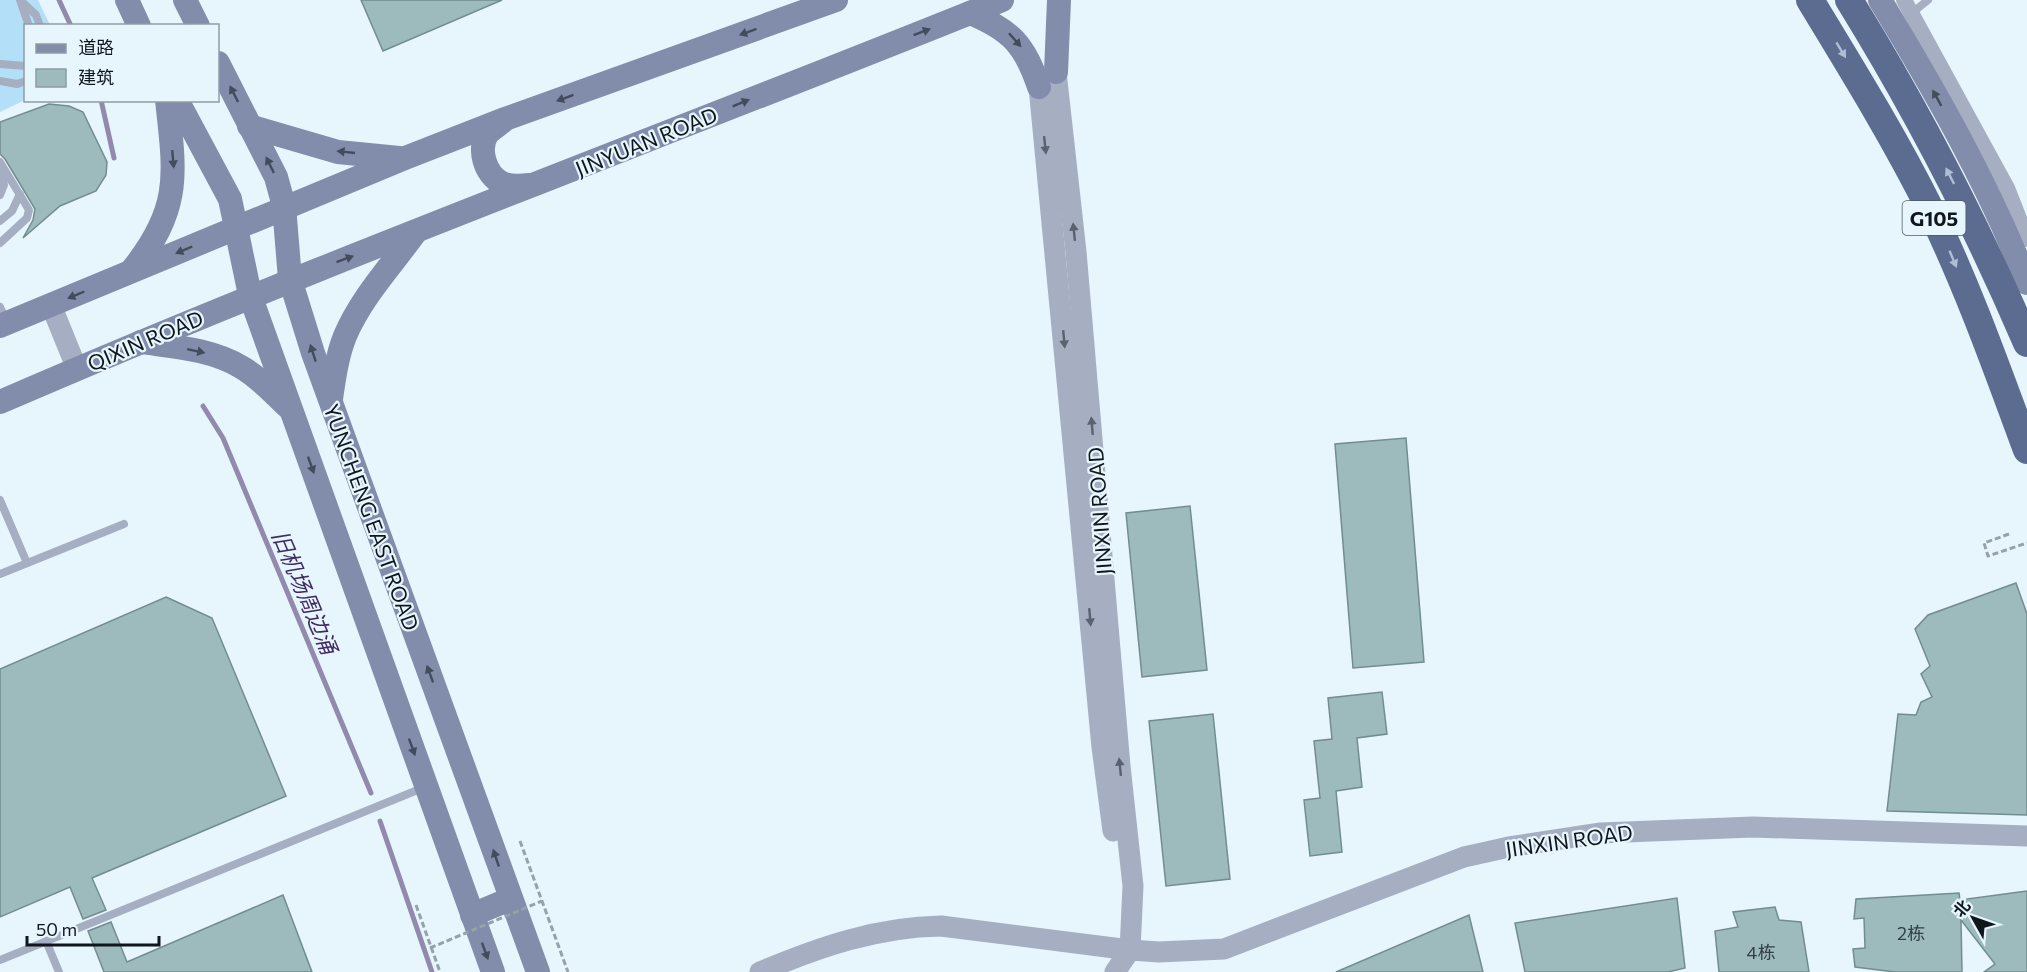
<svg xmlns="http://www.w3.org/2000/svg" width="2027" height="972" font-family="Commissioner,'Noto Sans SC',sans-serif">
  <rect width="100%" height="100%" fill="#e7f5fd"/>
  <!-- green -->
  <polygon fill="#b4dff9" points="0,0 38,0 50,25 26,26 25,100 0,112"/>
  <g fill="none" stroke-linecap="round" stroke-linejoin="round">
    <!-- stream -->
    <g stroke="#918aac" stroke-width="5">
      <polyline points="59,0 71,26"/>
      <polyline points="101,100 114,158"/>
      <polyline points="203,406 223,438 371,793"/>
      <polyline points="380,821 432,972"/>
    </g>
  </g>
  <!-- building -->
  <g fill="#9dbabc" stroke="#728d8f" stroke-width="1.5">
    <polygon points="361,0 502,0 383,51"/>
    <polygon points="49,104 69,106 83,112 107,162 106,175 96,191 60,206 23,238 33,220 35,209 5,159 0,154 0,122"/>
    <polygon points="1406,438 1424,662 1353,668 1335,444"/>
    <polygon points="1190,506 1207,670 1142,677 1126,513"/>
    <polygon points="2016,583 2027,614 2027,815 1887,811 1898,714 1916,715 1921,702 1932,697 1921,674 1930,666 1915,629 1928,615"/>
    <polygon points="166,597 212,618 286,796 92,878 106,910 83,919 70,887 0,917 0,669"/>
    <polygon points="1382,692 1387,734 1357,738 1362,787 1336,791 1342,852 1310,856 1304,800 1320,798 1314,741 1332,739 1328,698"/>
    <polygon points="1213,714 1230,879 1166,886 1149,721"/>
    <polygon points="2027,891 2027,972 1984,972 1995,964 1961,920 1962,972 1895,972 1855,967 1853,949 1865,948 1864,918 1854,919 1856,899 1959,893 1960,900"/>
    <polygon points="283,895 312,972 104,972 88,931 111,922 127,962"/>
    <polygon points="1677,898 1685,968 1668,972 1525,972 1515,923"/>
    <polygon points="1775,907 1779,920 1801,922 1809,972 1719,972 1715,931 1738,927 1733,912"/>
    <polygon points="1469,915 1483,972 1336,972"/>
  </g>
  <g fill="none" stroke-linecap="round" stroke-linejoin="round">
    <!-- path -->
    <g stroke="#96a2a9" stroke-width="3" stroke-dasharray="6 3" stroke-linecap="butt">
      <polyline points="2009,534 1984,543 1988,556 2027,543"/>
      <polyline points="520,841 568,972"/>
      <polyline points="416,905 440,972"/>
    </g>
    <!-- service -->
    <g stroke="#a6aec2" stroke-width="8">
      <polyline points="20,0 36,15 40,26"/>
      <polyline points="21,3 29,26"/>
      <polyline points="1912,13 1928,0"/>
      <polyline points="0,64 26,66"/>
      <polyline points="0,81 17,84 26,81"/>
      <polyline points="0,162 29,210 27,218 0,243"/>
      <polyline points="0,195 4,185 1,167"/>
      <polyline points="0,221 12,211 20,194"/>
      <polyline points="0,307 6,320"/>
      <polyline points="0,500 27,563"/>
      <polyline points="0,574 124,524"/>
      <polyline points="46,941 59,972"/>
      <polyline points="0,960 425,787"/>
    </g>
    <!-- minor -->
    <polyline stroke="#a6aec2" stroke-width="16" points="1904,0 2007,188 2027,239"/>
    <!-- tertiary -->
    <g stroke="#a6aec2" stroke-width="21">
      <polyline points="1056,72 1076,252 1120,766 1133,886 1130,950"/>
      <polyline points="1039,87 1102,747 1113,831"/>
      <polyline points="51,305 77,369"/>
      <path d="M760,972C819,947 877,927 941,926L1130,950L1159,952L1224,949L1464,857L1509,847L1601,833L1753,827L2027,836"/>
      <polyline points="1115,972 1130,950"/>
    </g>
    <!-- secondary -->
    <g stroke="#818daa" stroke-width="24">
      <polyline points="127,0 139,26"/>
      <polyline points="185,0 198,26"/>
      <path d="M1880,0C1935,91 1988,183 2027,283"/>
      <path d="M970,13C1011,30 1025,45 1039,87"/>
      <polyline points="218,63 276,177 284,206 290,279 313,353 538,972"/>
      <polyline points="1056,72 1059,0"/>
      <polyline points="177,100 230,199 250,295 493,972"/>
      <path d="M503,121C499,125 492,129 488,133C477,148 485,175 502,183C511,187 520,186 530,185"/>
      <polyline points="249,126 338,152 399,158"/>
      <path d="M132,270C182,208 175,174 167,100"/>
      <polyline points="0,326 405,158 505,119 836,0"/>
      <path d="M141,342C175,347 211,349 241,367C259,377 273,393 288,407"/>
      <path d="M331,399C334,378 337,356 345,336C361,298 391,266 415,233"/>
      <path d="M0,402C330,259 668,135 1002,0"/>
      <polyline points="472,915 510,899"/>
    </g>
    <!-- trunk -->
    <g stroke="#5c6c90" stroke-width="28">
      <path d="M1810,0C1852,69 1894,137 1930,209C1968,287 1997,369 2027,450"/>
      <path d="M1849,0C1917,110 1976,224 2027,343"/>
    </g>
    <!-- path-bridge -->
    <polyline stroke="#96a2a9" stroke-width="3" stroke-dasharray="6 3" stroke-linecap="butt" points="430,948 542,901"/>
  </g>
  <!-- one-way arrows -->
  <defs><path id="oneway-solid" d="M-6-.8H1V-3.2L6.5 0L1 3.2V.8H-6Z" transform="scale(1.5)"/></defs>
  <g fill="#424c5c">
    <use href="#oneway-solid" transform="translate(748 32) rotate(160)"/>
    <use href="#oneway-solid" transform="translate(922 32) rotate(-21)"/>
    <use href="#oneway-solid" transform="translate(1015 40) rotate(48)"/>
    <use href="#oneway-solid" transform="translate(234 94) rotate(-117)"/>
    <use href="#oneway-solid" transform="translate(565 98) rotate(160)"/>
    <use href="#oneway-solid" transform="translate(1937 98) rotate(-119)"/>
    <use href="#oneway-solid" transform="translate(741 103) rotate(-22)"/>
    <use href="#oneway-solid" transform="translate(346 152) rotate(-174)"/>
    <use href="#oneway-solid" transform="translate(173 159) rotate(85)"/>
    <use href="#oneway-solid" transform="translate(270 165) rotate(-116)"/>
    <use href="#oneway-solid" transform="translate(184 250) rotate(157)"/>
    <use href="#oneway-solid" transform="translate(345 259) rotate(-20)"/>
    <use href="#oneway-solid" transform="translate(76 295) rotate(157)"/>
    <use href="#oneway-solid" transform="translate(196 351) rotate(12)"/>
    <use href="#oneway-solid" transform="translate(313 353) rotate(-108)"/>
    <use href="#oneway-solid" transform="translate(311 465) rotate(70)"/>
    <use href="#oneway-solid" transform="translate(430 674) rotate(-110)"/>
    <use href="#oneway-solid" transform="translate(412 747) rotate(70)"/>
    <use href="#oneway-solid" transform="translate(496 858) rotate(-109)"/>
    <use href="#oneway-solid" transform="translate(485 951) rotate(70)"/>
  </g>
  <g fill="#afbed1">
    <use href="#oneway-solid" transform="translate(1841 50) rotate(59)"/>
    <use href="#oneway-solid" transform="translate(1950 176) rotate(-117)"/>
    <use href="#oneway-solid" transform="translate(1953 259) rotate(67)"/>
  </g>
  <g fill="#5a626f">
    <use href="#oneway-solid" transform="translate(1045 145) rotate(84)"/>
    <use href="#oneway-solid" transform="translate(1074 232) rotate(-96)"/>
    <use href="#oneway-solid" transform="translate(1064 339) rotate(85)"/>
    <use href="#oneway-solid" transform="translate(1092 426) rotate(-95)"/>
    <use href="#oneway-solid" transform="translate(1090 617) rotate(85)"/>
    <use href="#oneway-solid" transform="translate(1120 767) rotate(-96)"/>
  </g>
  <g text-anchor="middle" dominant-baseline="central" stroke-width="4.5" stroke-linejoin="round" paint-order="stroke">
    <!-- number labels -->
    <g font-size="18" fill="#324044">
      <text x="1911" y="933">2栋</text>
      <text x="1761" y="952">4栋</text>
    </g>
    <!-- shield labels -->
    <rect fill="#e7f5fd" stroke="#505a60" stroke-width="1.5" x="1902.5" y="201" width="63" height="34" rx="4.5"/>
    <g font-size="20" font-weight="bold" fill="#0f171c">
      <text x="1934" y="218">G105</text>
    </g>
    <!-- street labels -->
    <g font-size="21" fill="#0f171c" stroke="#e7f5fd">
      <text transform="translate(646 141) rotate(-22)">JINYUAN ROAD</text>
      <text transform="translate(145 340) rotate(-23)">QIXIN ROAD</text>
      <text transform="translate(1099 511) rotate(-94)">JINXIN ROAD</text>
      <text transform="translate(372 517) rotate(70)">YUNCHENG EAST ROAD</text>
      <text transform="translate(1569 840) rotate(-8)">JINXIN ROAD</text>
    </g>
    <!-- water labels -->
    <g font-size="22" font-style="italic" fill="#402c64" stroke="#e7f5fd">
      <text transform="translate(305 592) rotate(67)">旧机场周边涌</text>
    </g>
  </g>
  <!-- legend -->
  <rect x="24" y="24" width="195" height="78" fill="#e7f5fd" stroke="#919ca3" stroke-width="1.5"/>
  <rect x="36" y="44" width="30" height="9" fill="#818daa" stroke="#919ca3" stroke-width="1.5"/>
  <text x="78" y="54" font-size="18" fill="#0f171c">道路</text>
  <rect x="36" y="69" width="30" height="18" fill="#9dbabc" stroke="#919ca3" stroke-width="1.5"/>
  <text x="78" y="84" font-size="18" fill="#0f171c">建筑</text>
  <!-- north arrow -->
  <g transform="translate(1973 918) rotate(310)" stroke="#e7f5fd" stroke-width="4.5" paint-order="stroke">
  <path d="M0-4.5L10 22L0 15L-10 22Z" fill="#0f171c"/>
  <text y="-9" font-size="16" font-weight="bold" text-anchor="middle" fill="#0f171c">北</text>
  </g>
  <!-- scale -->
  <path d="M27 936v9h132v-9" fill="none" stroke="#0f171c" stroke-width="3"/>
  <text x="36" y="936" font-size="18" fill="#0f171c" stroke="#e7f5fd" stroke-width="4.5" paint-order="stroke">50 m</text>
</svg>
